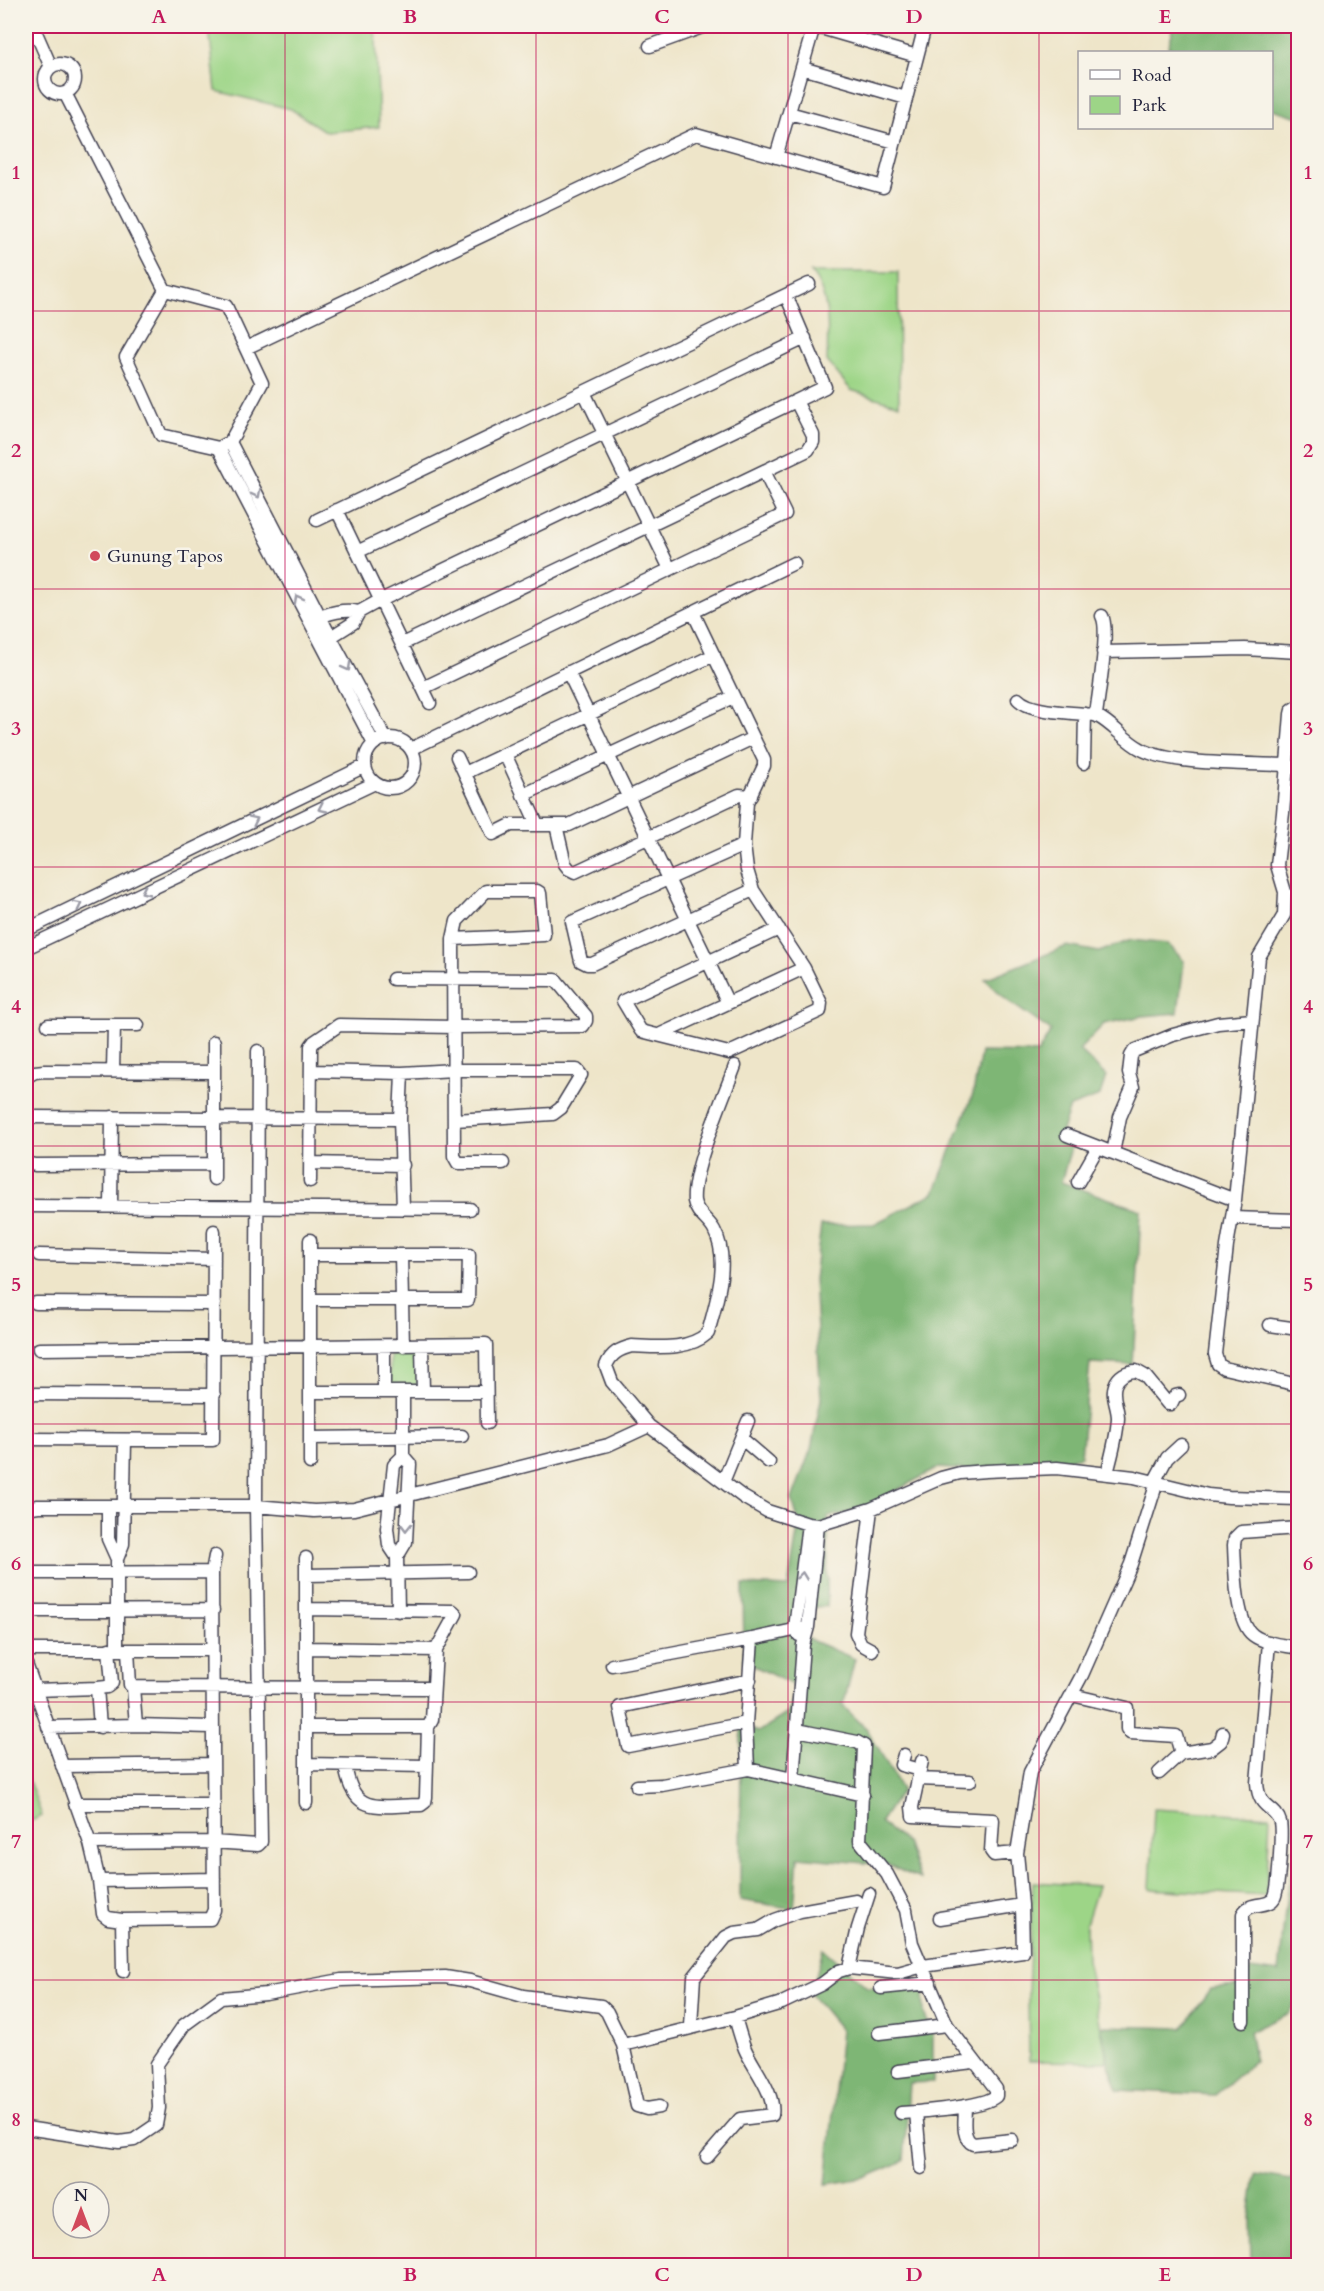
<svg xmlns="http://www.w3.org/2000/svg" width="1324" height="2291" font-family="Cardo,serif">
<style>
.green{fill:#9dd587;stroke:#607c61;stroke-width:1.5}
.forest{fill:#7eb674;stroke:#506c58;stroke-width:1.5}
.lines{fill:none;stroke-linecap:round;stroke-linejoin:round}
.minor-casing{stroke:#413f50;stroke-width:15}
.minor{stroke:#fff;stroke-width:12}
.oneway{stroke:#9c9ca7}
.grid{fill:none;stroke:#c2185b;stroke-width:1.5;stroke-opacity:0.55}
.poi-dot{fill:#d1495b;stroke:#f7f3e8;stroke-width:2}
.labels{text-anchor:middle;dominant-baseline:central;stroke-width:5;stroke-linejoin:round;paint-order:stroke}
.poi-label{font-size:18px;fill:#22223b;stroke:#f7f3e8;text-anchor:start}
.neatline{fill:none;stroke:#c2185b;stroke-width:2}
.grid-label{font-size:20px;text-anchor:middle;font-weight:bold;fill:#c2185b}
</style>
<rect width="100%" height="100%" fill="#f7f3e8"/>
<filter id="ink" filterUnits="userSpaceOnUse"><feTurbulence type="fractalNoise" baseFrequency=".0167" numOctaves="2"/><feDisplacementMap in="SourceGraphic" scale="12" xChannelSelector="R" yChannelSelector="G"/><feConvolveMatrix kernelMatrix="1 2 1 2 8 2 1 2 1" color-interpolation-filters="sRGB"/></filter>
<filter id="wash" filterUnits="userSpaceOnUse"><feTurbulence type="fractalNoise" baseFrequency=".008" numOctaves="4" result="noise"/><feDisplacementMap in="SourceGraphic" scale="24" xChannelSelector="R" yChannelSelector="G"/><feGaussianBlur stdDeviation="1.35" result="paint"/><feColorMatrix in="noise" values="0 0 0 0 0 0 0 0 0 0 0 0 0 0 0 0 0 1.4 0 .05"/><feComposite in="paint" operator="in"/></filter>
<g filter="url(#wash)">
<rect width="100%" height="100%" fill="#eee5c9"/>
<!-- green -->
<path class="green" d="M192 26H373L376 37 379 127 326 132 291 109 216 91 209 28H193Z
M811 272H898L899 405 851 390 827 361C828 330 831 297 811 272Z
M390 1355H418V1386H390Z
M26 1773 42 1816 26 1823Z
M1154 1809 1270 1816 1266 1896 1150 1889Z
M1033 1882 1098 1886 1086 1924 1087 1960 1108 2062 1029 2061 1028 1993Z"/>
<!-- forest -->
<path class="forest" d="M1174 26H1298V117L1272 109V52H1194L1168 48Z
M1131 940 1168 944 1184 961 1178 1013 1143 1016 1104 1024 1079 1050 1106 1076 1100 1096 1070 1107 1061 1133 1073 1141 1061 1182 1141 1210 1133 1365 1090 1363 1081 1456 1014 1473 938 1468 858 1511 828 1517 827 1606 797 1610 790 1631 855 1659 843 1706 867 1729 902 1790 880 1823 907 1843 920 1879 888 1865 798 1857 794 1909 740 1900 741 1724 758 1732 788 1713 797 1687 744 1661 743 1585 788 1587 799 1523 792 1499 811 1449 821 1399 814 1279 821 1225 874 1224 934 1193 973 1094 981 1052 1038 1053 1051 1031 1008 1001 985 979 1067 946 1099 952Z
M1298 1851V1996L1289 2013 1249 2032 1255 2061 1215 2095 1118 2090 1108 2062 1101 2026 1183 2028 1211 1989 1245 1985 1250 1969 1279 1973 1287 1890Z
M823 1949 867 1987 923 1990 924 2013 933 2034V2082L909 2083 904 2161 864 2178 826 2184 841 2030 811 1994Z
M1298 2154V2265H1251L1250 2217 1256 2174 1291 2180Z"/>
</g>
<g filter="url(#ink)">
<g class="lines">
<defs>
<path id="minor" d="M33 26 51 67
M814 26 917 56
M650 46 705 26
M45 79a15 15 0 1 1 30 0a15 15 0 1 1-30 0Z
M802 68 906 98
M65 93 165 290
M789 113 895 142
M776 157 814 26
M165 290 226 306 262 383 230 442 219 448 161 435 126 357Z
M246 348 696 134 883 187 925 26
M584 392 670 569
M230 442 331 638 386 739
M219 448 374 744
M337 510 430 703
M317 520 809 284
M357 552 805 338
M693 612 764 760V766L747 802 744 845 747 870 753 890 804 968 821 1003 820 1011 729 1053 641 1031 623 1001 779 929
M315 620C328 612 345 609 359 612
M321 643 353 623 359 612 379 601 825 387 786 295
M402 644 808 450 813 442V435L796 401
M1103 652 1245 649 1298 652
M568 672 728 1003
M423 688 785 514 764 471
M1018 699C1030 712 1067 712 1084 714 1088 715 1094 714 1097 716 1113 724 1125 741 1141 749 1172 766 1251 763 1287 765L1298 769
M1298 706 1292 710 1291 714 1283 813 1277 865 1285 892 1284 915 1259 957 1235 1200 1227 1246 1215 1354 1218 1364 1224 1368 1298 1385
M1096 715C1098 696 1110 630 1102 616
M365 763a25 25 0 1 1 50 0a25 25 0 1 1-50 0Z
M411 749 794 563
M505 754 537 824
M457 757 493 834 511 825H569L753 738
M1084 763 1085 714
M465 773 714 655
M523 795 733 697
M556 825 565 864 569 869 575 872 739 795 751 796
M744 845 572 922 581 961 587 964H592L753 890
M26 930 365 766
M453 939 544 935 540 893 537 891H486L457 921 453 939 454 1156 458 1163H503
M26 948 375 783
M48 1025H138
M661 1034 804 968
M113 1071 114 1025
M312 1071 402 1073 454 1070H577L581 1075 561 1108 553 1114 455 1120
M402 1073 400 1119 403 1208
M26 1077 35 1072 44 1071 214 1072
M26 1117 400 1119
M1067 1135 1098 1147
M26 1163 35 1165 214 1164
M310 1163 403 1165
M214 1179V1042
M310 1181 311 1046 314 1042 339 1025 454 1027 583 1026 586 1021V1016L556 980 393 979
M1078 1182 1098 1147 1113 1153
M1235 1200 1113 1153 1120 1117 1133 1087 1129 1073 1131 1056 1134 1051 1173 1035 1218 1023 1252 1020
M26 1206 470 1209
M111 1207 112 1117
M1233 1218 1298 1220
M39 1255 214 1259
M310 1255H469L468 1300H310
M401 1255 403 1346
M36 1303 214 1304
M1270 1325 1298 1329
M384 1346V1392
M422 1346 423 1392
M39 1349 486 1344 487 1423
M310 1392H486
M26 1394 214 1395
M649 1426 612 1382 606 1366C611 1353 620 1349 632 1346 658 1347 688 1351 708 1333 716 1302 731 1261 714 1230 709 1220 696 1214 694 1201 691 1172 724 1096 735 1066
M310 1438 462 1436
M741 1438 769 1462
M26 1439 213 1440 214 1231
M310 1463V1240
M1107 1473C1112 1455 1117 1436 1118 1418 1118 1407 1111 1396 1115 1385 1118 1376 1127 1371 1136 1371L1145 1376 1168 1404H1171L1175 1396 1179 1395
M723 1482 748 1421
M1154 1482 1167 1458 1181 1445
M108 1507V1539L117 1559
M26 1508 38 1506H256L314 1511 354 1509 608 1445 649 1426 743 1497 767 1511 808 1524 818 1525 871 1509 941 1478 960 1473 986 1471 1057 1468 1134 1477 1208 1495 1229 1497 1298 1499
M871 1509 856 1633 861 1644 872 1650
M1298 1528 1241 1532 1235 1538 1234 1545C1235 1566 1235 1622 1253 1635 1265 1644 1284 1645 1298 1648
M397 1557 406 1542 410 1464 403 1456V1392
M306 1558V1803
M26 1573 212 1572
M307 1575 468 1572
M26 1611 213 1610
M398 1611 397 1557 389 1545 387 1528 394 1465 403 1456
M799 1635 795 1628 808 1524
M306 1648 436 1650 456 1614 453 1611 306 1609
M117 1649V1559L123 1544 125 1440
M26 1650H212
M128 1650 130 1685 133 1687 136 1725
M26 1664 90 1843 99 1881 103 1914 108 1918 122 1920 210 1919 214 1910 212 1572 215 1556
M612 1665 752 1639 808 1627
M133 1687 433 1688
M35 1690 97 1688
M1072 1695 1127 1708V1729L1130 1733 1176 1736 1181 1753 1159 1773
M746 1723 628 1746 620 1707 750 1680
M48 1727 136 1725 211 1727
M100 1727 97 1688 107 1687 112 1683 109 1649
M306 1727H428L432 1720 436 1650
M797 1730 857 1742 864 1746 860 1841 887 1874 906 1910 912 1943 947 2025 996 2089V2096C984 2107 933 2110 916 2112
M1181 1753 1212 1748 1221 1741 1223 1733
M904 1755 901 1765 920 1770
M922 1761 912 1807 913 1816 993 1820 991 1851 994 1855 1017 1853
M306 1764 427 1766
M345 1765C353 1817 378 1805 421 1805L425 1802 426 1797 428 1727
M62 1766 213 1764
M748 1769 863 1795
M793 1779 803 1645 808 1627 818 1525
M918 1779 970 1781
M637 1786 662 1785 748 1769 746 1723 752 1639
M75 1804H214
M90 1843 212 1842 258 1845 261 1842 256 1506 258 1051
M99 1881 214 1879
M940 1918 1022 1905
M122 1920 123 1971
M849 1968 858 1928 869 1894
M881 1988 930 1983
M1243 2021V1914C1250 1900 1267 1909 1274 1898 1279 1891 1282 1831 1280 1822 1275 1805 1259 1811 1257 1783L1269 1642
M691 2026 694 1977 726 1937 734 1933 758 1930 775 1920 800 1911 856 1901
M879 2033 947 2025
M623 2045 637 2106 647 2109 659 2107
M898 2071 973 2062
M965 2107C965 2119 961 2138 973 2144L1012 2140
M901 2113 916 2112 921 2168
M26 2128 119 2142 134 2140 156 2125 159 2108 157 2064 184 2025 221 1998 266 1994 341 1980 445 1977 470 1981 523 1996 601 2006 607 2012 623 2045 735 2017 782 2003 822 1984 839 1971 849 1968 898 1973 923 1966 1023 1952 1022 1905 1017 1853 1030 1772 1082 1675 1131 1564 1157 1482
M707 2157 740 2119 772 2115C776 2094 753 2068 745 2049 741 2039 738 2028 735 2017"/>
</defs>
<!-- minor casing -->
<use href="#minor" class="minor-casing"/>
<!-- minor -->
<use href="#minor" class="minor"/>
</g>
<!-- one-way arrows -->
<defs><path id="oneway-chevron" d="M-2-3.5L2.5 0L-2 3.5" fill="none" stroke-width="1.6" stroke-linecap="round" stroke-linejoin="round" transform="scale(1.5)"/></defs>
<g class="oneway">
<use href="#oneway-chevron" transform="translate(257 494) rotate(62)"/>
<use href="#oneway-chevron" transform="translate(298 599) rotate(-118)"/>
<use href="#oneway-chevron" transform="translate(347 667) rotate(61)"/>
<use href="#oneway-chevron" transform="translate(322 808) rotate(155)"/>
<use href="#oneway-chevron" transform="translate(254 820) rotate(-26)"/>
<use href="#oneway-chevron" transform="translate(145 891) rotate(155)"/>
<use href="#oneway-chevron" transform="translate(78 905) rotate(-26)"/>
<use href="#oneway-chevron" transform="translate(406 1527) rotate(91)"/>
<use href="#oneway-chevron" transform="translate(802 1576) rotate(-83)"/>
</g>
</g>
<!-- grid -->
<path class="grid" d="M285 26V2266M536 26V2266M788 26V2266M1039 26V2266M26 311H1298M26 589H1298M26 867H1298M26 1146H1298M26 1424H1298M26 1702H1298M26 1980H1298"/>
<!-- markers -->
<circle class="poi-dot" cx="95" cy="556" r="6"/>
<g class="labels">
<!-- poi labels -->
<g class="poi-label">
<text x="107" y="556">Gunung Tapos</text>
</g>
</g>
<!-- margin -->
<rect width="1324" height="2291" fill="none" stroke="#f7f3e8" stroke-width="66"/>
<!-- legend -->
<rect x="1078" y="51" width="195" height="78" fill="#f7f3e8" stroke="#a29fa3" stroke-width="1.5"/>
<rect x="1090" y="70" width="30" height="9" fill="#ffffff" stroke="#a29fa3" stroke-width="1.5"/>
<text x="1132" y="81" font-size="18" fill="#22223b">Road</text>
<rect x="1090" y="96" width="30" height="18" fill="#9dd587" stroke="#a29fa3" stroke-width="1.5"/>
<text x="1132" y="111" font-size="18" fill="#22223b">Park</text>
<!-- north arrow -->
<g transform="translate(81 2210)"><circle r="28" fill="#f7f3e8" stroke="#a29fa3" stroke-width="1.5"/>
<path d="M0-4.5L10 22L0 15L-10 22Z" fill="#d1495b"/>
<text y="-9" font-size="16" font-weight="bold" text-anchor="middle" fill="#22223b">N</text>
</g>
<rect x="33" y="33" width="1258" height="2225" class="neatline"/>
<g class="grid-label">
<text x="159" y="23">A</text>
<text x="410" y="23">B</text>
<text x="662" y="23">C</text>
<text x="914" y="23">D</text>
<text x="1165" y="23">E</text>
<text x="16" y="179">1</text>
<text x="1308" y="179">1</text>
<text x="16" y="457">2</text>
<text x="1308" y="457">2</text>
<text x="16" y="735">3</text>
<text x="1308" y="735">3</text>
<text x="16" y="1013">4</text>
<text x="1308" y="1013">4</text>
<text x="16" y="1291">5</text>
<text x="1308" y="1291">5</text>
<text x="16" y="1570">6</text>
<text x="1308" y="1570">6</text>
<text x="16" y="1848">7</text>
<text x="1308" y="1848">7</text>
<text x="16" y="2126">8</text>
<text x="1308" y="2126">8</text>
<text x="159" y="2281">A</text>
<text x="410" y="2281">B</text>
<text x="662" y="2281">C</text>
<text x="914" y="2281">D</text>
<text x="1165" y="2281">E</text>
</g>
</svg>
